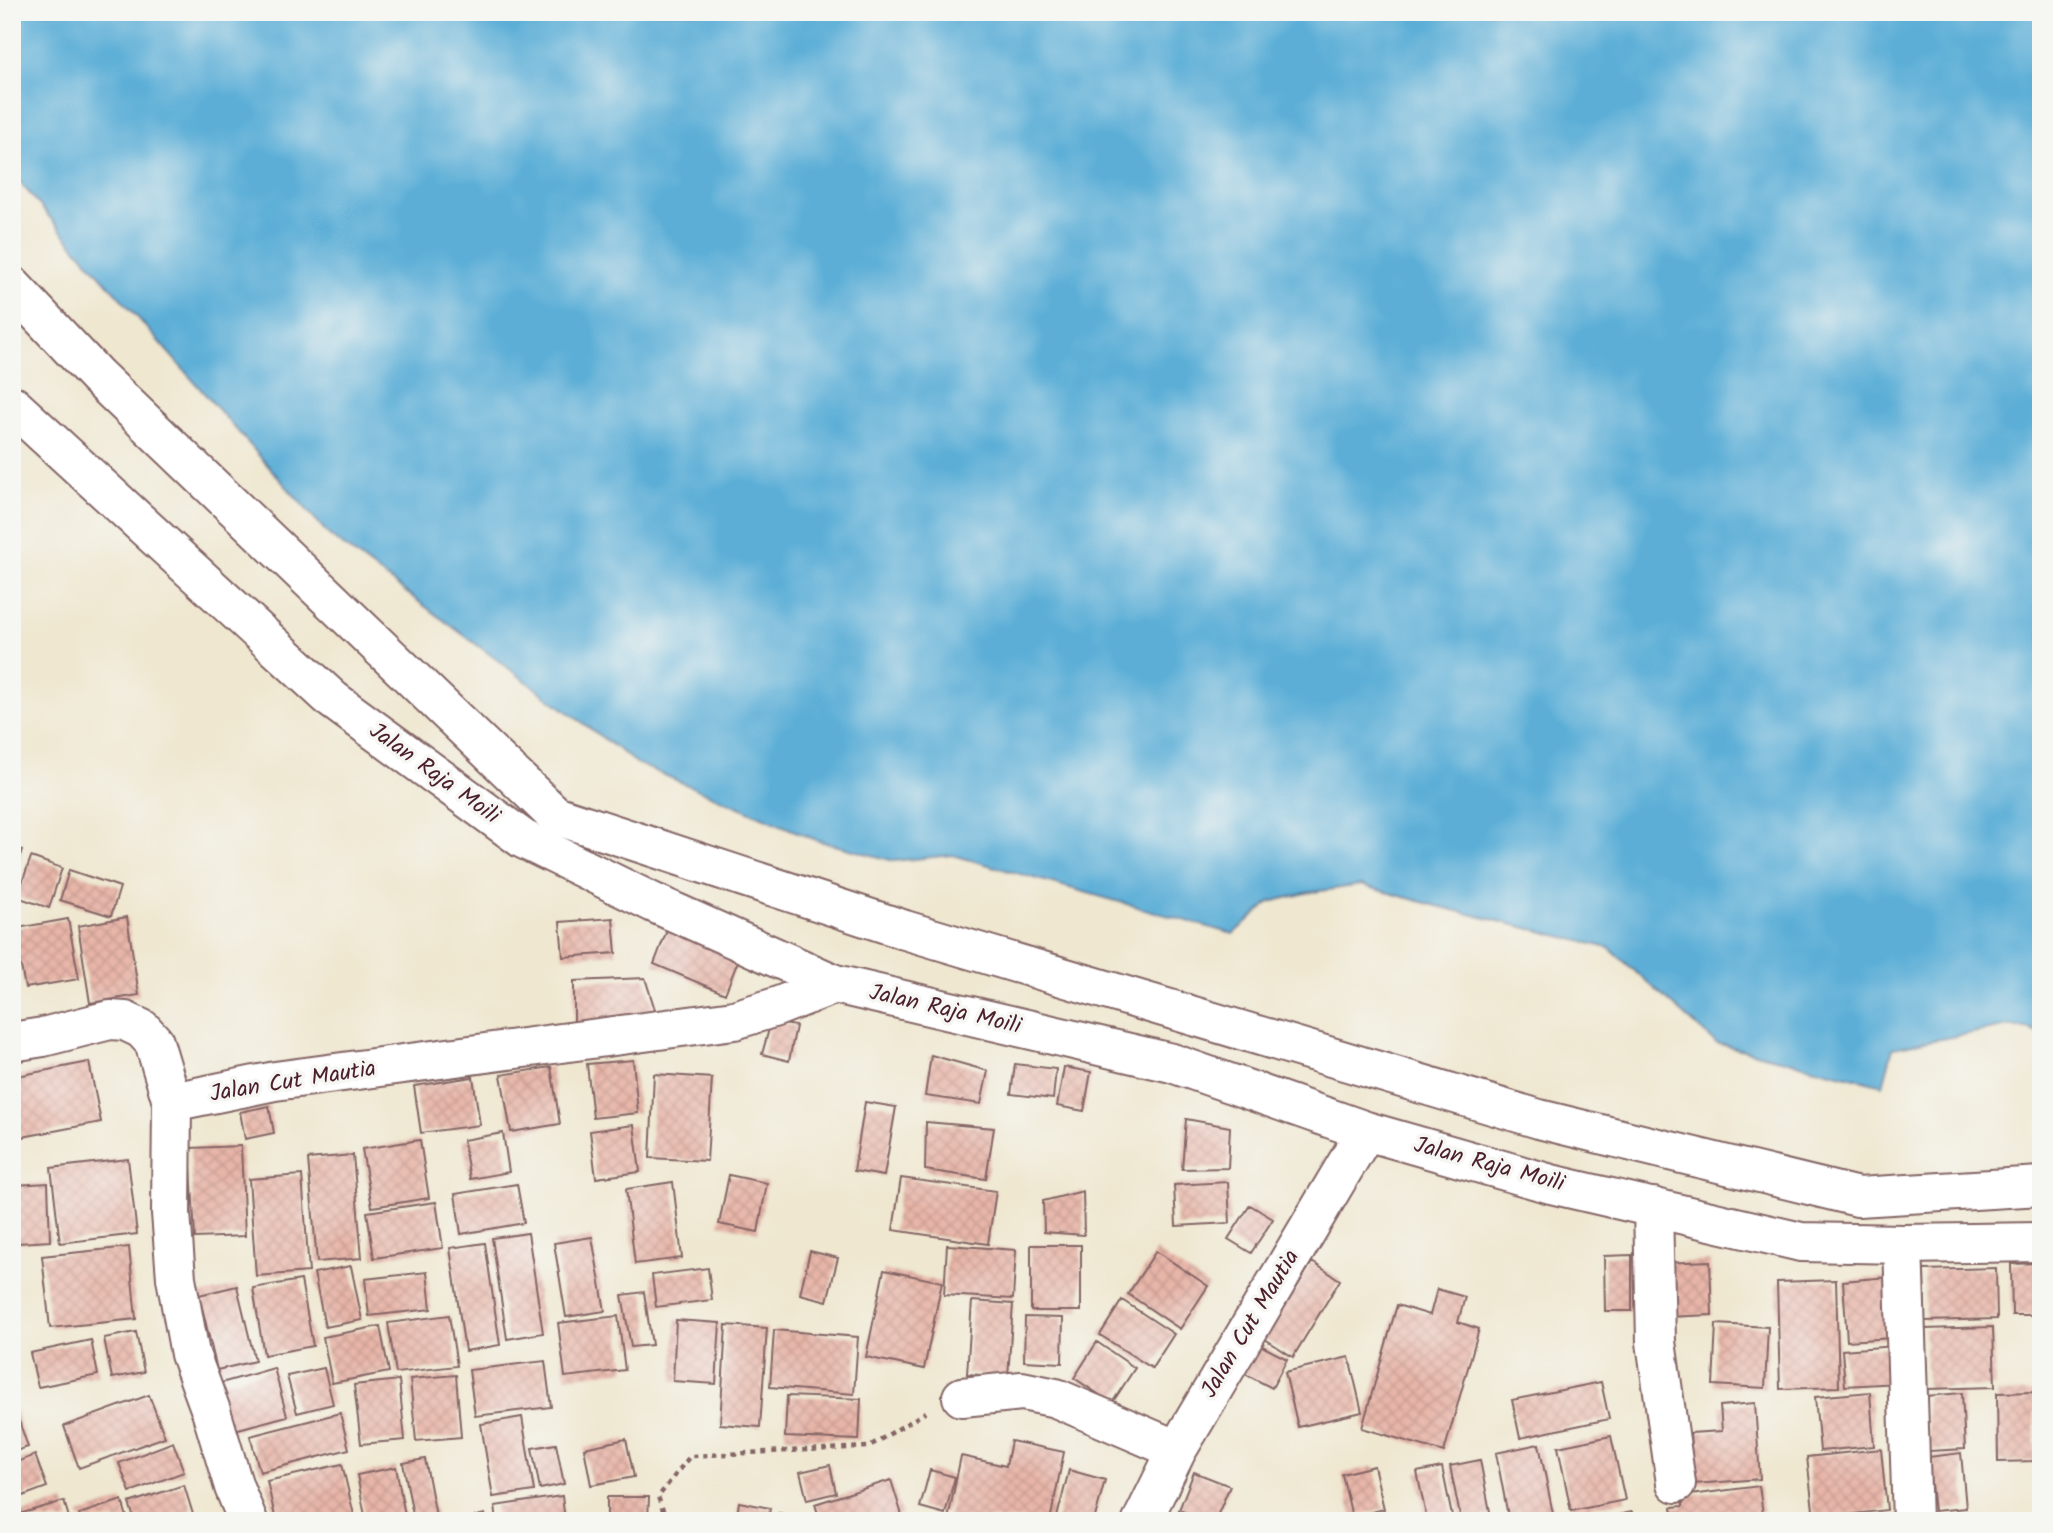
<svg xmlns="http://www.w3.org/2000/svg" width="2053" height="1533" font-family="Kalam,sans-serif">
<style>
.water{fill:#5baed7;stroke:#526681;stroke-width:2}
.building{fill:url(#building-cross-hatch)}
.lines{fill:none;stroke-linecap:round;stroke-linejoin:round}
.minor-casing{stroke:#846565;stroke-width:42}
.major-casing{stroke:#846565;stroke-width:42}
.path{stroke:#846565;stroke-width:4.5;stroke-dasharray:5 5;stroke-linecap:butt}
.minor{stroke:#fff;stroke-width:38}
.major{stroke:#fff;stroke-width:38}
.labels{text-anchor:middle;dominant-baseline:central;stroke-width:7;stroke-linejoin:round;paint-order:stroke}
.street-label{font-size:23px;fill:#4a1f2b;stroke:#f6f6f2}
</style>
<defs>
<pattern id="building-cross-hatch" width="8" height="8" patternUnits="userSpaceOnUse" patternTransform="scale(1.75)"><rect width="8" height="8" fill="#e8b6a9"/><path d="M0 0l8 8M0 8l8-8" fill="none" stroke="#c89c92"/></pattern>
</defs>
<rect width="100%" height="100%" fill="#f6f6f2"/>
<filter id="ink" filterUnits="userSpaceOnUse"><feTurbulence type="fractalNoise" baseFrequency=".0143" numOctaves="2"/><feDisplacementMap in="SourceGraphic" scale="14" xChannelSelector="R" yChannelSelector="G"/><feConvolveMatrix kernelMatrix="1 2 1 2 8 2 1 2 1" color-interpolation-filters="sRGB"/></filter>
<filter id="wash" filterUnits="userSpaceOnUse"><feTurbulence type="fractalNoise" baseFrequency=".00686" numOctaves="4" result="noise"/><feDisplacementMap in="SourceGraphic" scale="28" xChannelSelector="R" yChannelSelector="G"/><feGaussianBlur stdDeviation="1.57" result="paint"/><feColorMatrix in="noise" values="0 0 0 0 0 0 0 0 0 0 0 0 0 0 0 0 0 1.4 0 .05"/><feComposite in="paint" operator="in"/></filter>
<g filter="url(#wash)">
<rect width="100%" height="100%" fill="#efe7d0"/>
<!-- water -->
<path class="water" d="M12 12H2041V1035L2029 1029 2009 1026 1893 1048 1883 1085 1716 1043 1609 948 1433 905 1361 885 1306 893 1270 902 1233 934 953 855 894 861 816 840 638 764 330 536 64 234 12 173Z"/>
<g id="blocks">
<!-- building -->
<path class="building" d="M12 847 22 850 13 877H12Z
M31 857 62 868 49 908 17 897Z
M69 870 120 887 111 916 60 900Z
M127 917 139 995 90 1003 78 926Z
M613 918 616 953 563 957 560 922Z
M68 919 79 979 25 988 21 966 12 967V929Z
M669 925 741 953 725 994 654 964Z
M645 978 656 1013 574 1025V981Z
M771 1022 796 1026 789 1061 762 1054Z
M931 1055 988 1071 981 1104 925 1096Z
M633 1060 638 1113 593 1118 587 1064Z
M89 1062 101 1122 12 1139V1077Z
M1015 1064 1056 1069 1053 1099 1011 1094Z
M551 1067 560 1124 511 1132 501 1075Z
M1064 1067 1091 1072 1084 1111 1057 1106Z
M654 1074 712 1078 707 1161 650 1158Z
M473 1077 480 1125 421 1133 414 1086Z
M865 1102 896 1107 884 1176 854 1171Z
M269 1106 274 1133 245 1139 240 1112Z
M1186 1119 1230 1127 1228 1168 1182 1169Z
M926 1122 994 1128 986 1179 925 1170Z
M634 1125 640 1172 596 1178 590 1131Z
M503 1133 509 1172 470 1179 463 1140Z
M420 1140 429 1198 372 1207 362 1149Z
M241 1146 245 1236 195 1238 190 1148Z
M353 1155 362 1258 317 1262 308 1159Z
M128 1159 137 1234 60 1243 51 1168Z
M302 1175 309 1272 256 1276 249 1179Z
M729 1175 767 1183 758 1232 719 1224Z
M901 1178 996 1191 988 1244 893 1230Z
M673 1182 682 1258 635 1264 626 1189Z
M1228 1182 1230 1223 1176 1226 1174 1185Z
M48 1183 50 1241 18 1243 15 1185Z
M517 1184 524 1223 461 1234 455 1194Z
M1083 1191 1084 1235 1044 1232 1043 1201Z
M436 1202 443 1248 374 1258 367 1212Z
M1250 1205 1273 1219 1251 1253 1228 1239Z
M528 1233 543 1333 507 1339 492 1238Z
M592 1237 605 1311 566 1317 554 1243Z
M485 1243 500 1345 465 1351 450 1248Z
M947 1245 1016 1250 1013 1299 944 1295Z
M1031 1245H1081V1311H1031Z
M129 1247 136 1319 50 1328 42 1256Z
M810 1251 838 1258 827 1301 800 1294Z
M1156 1251 1208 1286 1180 1329 1128 1294Z
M1632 1255V1311H1605L1604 1256Z
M1710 1261 1712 1315 1666 1317 1664 1263Z
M1312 1262 1340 1280 1293 1357 1265 1339Z
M2041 1263V1315H2012L2011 1264Z
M351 1266 362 1320 325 1327 314 1273Z
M708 1268 712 1300 656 1307 652 1275Z
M1996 1268 1997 1319 1925 1321 1924 1270Z
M884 1270 942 1282 924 1369 866 1357Z
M427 1272 431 1309 369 1316 365 1279Z
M1888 1277 1892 1338 1847 1341 1843 1281Z
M301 1280 313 1346 264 1355 253 1288Z
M1836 1280 1839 1387 1780 1389 1777 1282Z
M237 1286 255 1361 217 1370 199 1295Z
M1437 1289 1465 1297 1458 1322 1479 1329 1444 1452 1362 1428 1397 1305 1430 1315Z
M644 1292 652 1345 631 1347 622 1295Z
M1122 1300 1174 1334 1152 1368 1100 1335Z
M972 1301 1013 1304 1008 1377 967 1374Z
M449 1315 457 1366 396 1373 388 1323Z
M618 1316 625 1370 565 1377 558 1323Z
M1025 1317 1063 1318 1062 1363 1024 1361Z
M676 1320 720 1323 716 1384 673 1381Z
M1716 1324 1768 1327 1765 1388 1713 1385Z
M726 1325 767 1328 760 1427 720 1424Z
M380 1326 389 1372 332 1383 323 1337Z
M1993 1327 1995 1387 1927 1389 1924 1329Z
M774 1330 858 1337 854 1394 770 1387Z
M136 1332 144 1372 112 1378 104 1338Z
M91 1340 98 1375 38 1387 30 1353Z
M1097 1342 1135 1368 1112 1403 1074 1378Z
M1258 1344 1287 1359 1272 1388 1243 1373Z
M1895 1346 1898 1383 1845 1386 1842 1350Z
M1349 1357 1362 1412 1298 1427 1285 1372Z
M545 1361 551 1407 475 1416 469 1370Z
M274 1368 287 1416 227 1432 214 1385Z
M324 1368 333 1404 297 1413 287 1376Z
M456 1375 461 1437 416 1441 410 1379Z
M399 1380 405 1440 361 1444 354 1385Z
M1601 1382 1609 1419 1520 1438 1512 1400Z
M1870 1392 1874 1446 1820 1451 1815 1397Z
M2034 1392 2035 1461 1998 1462 1997 1393Z
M1962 1393 1965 1449 1929 1451 1926 1396Z
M149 1395 165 1437 79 1468 64 1426Z
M787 1396 861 1399 859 1440 785 1437Z
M12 1400 28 1447 12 1452Z
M1755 1403 1760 1479 1694 1484 1690 1433 1722 1431 1720 1406Z
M340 1413 349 1449 260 1472 250 1436Z
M522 1417 534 1491 493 1497 481 1424Z
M1611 1436 1625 1500 1571 1511 1558 1447Z
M626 1439 634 1477 591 1485 584 1448Z
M1011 1441 1064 1452 1050 1521 948 1519 961 1456 1006 1466Z
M173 1442 184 1472 130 1492 119 1463Z
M556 1444 564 1484 540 1489 532 1448Z
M1539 1444 1553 1514 1520 1521H1509L1496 1453Z
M1881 1449 1887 1510 1814 1519 1807 1457Z
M1961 1453 1966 1508 1934 1511 1928 1457Z
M35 1455 47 1487 12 1500V1464Z
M425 1459 436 1516 414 1520 403 1463Z
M1480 1460 1491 1517 1461 1521 1450 1466Z
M342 1464 354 1515 329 1521H276L267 1481Z
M830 1465 836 1493 807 1500 800 1472Z
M1374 1466 1384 1509 1352 1517 1342 1474Z
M396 1467 406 1521H366L357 1475Z
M1442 1467 1453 1521H1427L1417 1472Z
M930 1470 955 1477 945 1514 920 1507Z
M1069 1470 1105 1480 1094 1521H1056Z
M1194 1472 1230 1486 1215 1521H1206L1179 1510Z
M891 1480 902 1515 883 1521H820L815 1504Z
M184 1485 195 1521H135L129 1503Z
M1759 1486 1764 1521H1674L1672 1507 1683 1506V1496Z
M562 1496 565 1521H497L495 1506Z
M607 1497H649L648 1521H607Z
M122 1500 128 1521H82L79 1514Z
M64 1501 70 1521H12V1516Z
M739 1502 770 1508 768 1521H736Z
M1632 1512 1634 1521H1595V1520Z
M779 1513 803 1517V1521H778Z
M485 1514 487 1521H462L461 1520Z
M2021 1516V1521H1982V1519Z"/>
</g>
</g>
<g filter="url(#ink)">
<use href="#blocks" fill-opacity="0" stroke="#846565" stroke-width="2"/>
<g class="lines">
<defs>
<path id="minor" d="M12 405 333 700 523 839 654 903 835 984 1172 1063 1366 1131 1551 1184 1801 1242 1903 1244 2041 1242
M12 1042 43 1037 110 1020 125 1021 142 1029 154 1042 172 1102
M1653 1207 1656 1342 1676 1483
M1903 1244 1912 1521
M962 1397 1022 1391 1056 1398 1177 1450
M248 1521 234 1487 211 1411 190 1354 176 1278 171 1213 172 1102 275 1081 734 1020 776 1007 835 984
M1142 1521 1177 1450 1366 1131"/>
<path id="major" d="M12 286 97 376 555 815 905 930 1539 1119 1858 1197 2041 1186"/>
</defs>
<!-- minor casing -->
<use href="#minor" class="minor-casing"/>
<!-- major casing -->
<use href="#major" class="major-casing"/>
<!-- path -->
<path class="path" d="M667 1521 658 1497 690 1456 868 1447 926 1412"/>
<!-- minor -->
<use href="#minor" class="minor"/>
<!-- major -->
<use href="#major" class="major"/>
</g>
</g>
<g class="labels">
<!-- street labels -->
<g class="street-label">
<text transform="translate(434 774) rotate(36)">Jalan Raja Moili</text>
<text transform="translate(945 1010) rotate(13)">Jalan Raja Moili</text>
<text transform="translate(293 1082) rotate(-9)">Jalan Cut Mautia</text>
<text transform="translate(1489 1165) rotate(15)">Jalan Raja Moili</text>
<text transform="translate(1251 1324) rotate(-59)">Jalan Cut Mautia</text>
</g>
</g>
<!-- margin -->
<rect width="2053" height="1533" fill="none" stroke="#f6f6f2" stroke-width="42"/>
</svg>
